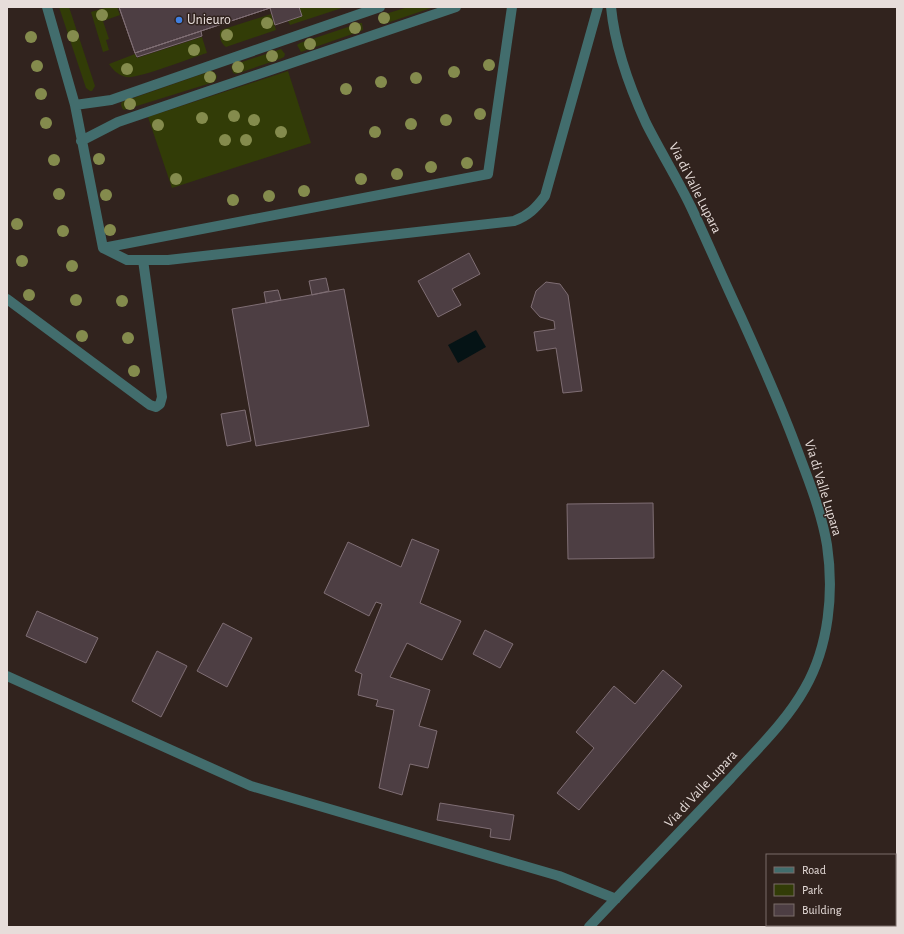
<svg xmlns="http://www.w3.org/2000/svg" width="904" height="934" font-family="'Alegreya Sans',sans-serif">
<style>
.green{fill:#323c07}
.water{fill:#051315}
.building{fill:#4d3e43;stroke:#7f6e74}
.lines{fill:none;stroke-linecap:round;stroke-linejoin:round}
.minor{stroke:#426d6d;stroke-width:10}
.tree{fill:#848b4d}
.shop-dot{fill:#3f7fe0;stroke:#31231e;stroke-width:1.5}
.labels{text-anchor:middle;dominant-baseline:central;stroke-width:3;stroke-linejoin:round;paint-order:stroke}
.poi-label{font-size:14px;fill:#e7ddda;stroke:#31231e;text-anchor:start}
.street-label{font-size:14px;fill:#e7ddda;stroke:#31231e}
</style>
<rect width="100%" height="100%" fill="#31231e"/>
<!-- green -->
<path class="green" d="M59 7H69L95 86 92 91H90L86 88Z
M108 7H117L120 15 103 21 109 39 106 40 109 50 103 52 91 12Z
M299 7H345L290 25 288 21 302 16Z
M408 7H434L384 24H381L379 16Z
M271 14 276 30 226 47C221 44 218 35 221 30Z
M360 23H362L363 30 361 31 301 52 297 45 300 43Z
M202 37 207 53C190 58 139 79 126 77 118 75 113 70 109 64L135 54 137 58Z
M281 49 285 54 284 57 280 59 236 74 233 73 231 66 233 65Z
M211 71 214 72 217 76 216 80 214 82 124 110 122 108 121 104 122 102Z
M288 71 311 143 172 188 148 117Z"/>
<!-- water -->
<path class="water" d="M476 330 486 347 458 363 448 345Z"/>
<!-- building -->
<path class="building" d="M119 7H273L135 53Z
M119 7H273L135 53Z
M273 7H299L302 16 275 25 270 8Z
M201 31 202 36 137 57 135 53Z
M469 253 480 274 452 289 461 305 438 317 418 281Z
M326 278 329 291 312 295 309 281Z
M546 282 560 284 568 295 582 391 563 393 556 348 537 351 534 332 555 329 554 321 540 317 531 307 536 291Z
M344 289 369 426 256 446 232 309Z
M278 290 281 300 266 303 264 292Z
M245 410 251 441 227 446 221 414Z
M653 503 654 558 568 559 567 504Z
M412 539 439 550 420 603 461 621 442 660 407 643 390 677 430 690 419 726 437 731 428 768 410 764 402 795 379 788 394 710 376 706 378 700 358 695 362 674 355 671 382 604 376 602 369 616 324 593 348 542 401 567Z
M37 611 98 638 86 663 26 636Z
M223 623 252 638 227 687 197 671Z
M485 630 513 644 500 668 473 654Z
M157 651 187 666 161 717 132 701Z
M663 670 682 686 579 810 557 793 594 748 576 732 614 686 635 704Z
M440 803 514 815 510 840 490 837 491 829 437 820Z"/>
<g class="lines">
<!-- minor -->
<path class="minor" d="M47 7 75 105 103 248 127 260H168L514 221C528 216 536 208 545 196L598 7
M75 105 111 100 380 7
M81 141 118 122 456 7
M103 248 488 174 512 7
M7 299 150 405 156 407 160 404 162 397 143 260
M7 676 251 786 559 876 616 899
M589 927C636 877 684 828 731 778 757 749 786 722 805 688 829 646 834 592 827 545 821 510 807 476 795 444 779 401 760 359 741 317 724 281 708 243 691 207 677 178 660 151 646 123 629 86 615 48 611 7"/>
</g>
<!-- trees -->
<g class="tree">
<circle cx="102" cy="15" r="6"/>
<circle cx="384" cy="18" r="6"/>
<circle cx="267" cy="23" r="6"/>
<circle cx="355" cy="28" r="6"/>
<circle cx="227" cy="35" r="6"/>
<circle cx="73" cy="36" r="6"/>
<circle cx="31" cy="37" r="6"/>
<circle cx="310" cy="44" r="6"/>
<circle cx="194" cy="50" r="6"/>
<circle cx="272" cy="56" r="6"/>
<circle cx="489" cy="65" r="6"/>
<circle cx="37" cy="66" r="6"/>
<circle cx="238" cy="67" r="6"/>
<circle cx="127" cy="69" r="6"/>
<circle cx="454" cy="72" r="6"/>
<circle cx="210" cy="77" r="6"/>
<circle cx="416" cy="78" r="6"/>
<circle cx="381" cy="82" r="6"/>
<circle cx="346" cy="89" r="6"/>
<circle cx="41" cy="94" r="6"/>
<circle cx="130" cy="104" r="6"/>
<circle cx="480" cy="114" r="6"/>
<circle cx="234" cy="116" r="6"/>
<circle cx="202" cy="118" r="6"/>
<circle cx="254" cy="120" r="6"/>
<circle cx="446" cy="120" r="6"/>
<circle cx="46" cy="123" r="6"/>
<circle cx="411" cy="124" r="6"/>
<circle cx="158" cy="125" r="6"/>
<circle cx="281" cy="132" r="6"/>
<circle cx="375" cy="132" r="6"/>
<circle cx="225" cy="140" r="6"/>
<circle cx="246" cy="140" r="6"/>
<circle cx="99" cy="159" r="6"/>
<circle cx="54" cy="160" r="6"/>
<circle cx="467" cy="163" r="6"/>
<circle cx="431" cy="167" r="6"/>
<circle cx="397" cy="174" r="6"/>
<circle cx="176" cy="179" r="6"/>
<circle cx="361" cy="179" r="6"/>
<circle cx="304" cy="191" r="6"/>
<circle cx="59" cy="194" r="6"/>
<circle cx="106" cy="195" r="6"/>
<circle cx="269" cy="196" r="6"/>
<circle cx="233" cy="200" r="6"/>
<circle cx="17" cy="224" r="6"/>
<circle cx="110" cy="230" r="6"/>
<circle cx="63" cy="231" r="6"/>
<circle cx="22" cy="261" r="6"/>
<circle cx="72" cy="266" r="6"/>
<circle cx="29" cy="295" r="6"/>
<circle cx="76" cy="300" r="6"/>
<circle cx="122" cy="301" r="6"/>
<circle cx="82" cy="336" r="6"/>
<circle cx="128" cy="338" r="6"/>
<circle cx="134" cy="371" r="6"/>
</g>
<!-- markers -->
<circle class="shop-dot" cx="179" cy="20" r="4"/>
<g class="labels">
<!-- poi labels -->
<g class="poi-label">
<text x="187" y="20">Unieuro</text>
</g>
<!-- street labels -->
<g class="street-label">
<text transform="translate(695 188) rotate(63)">Via di Valle Lupara</text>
<text transform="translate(823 488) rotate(73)">Via di Valle Lupara</text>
<text transform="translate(701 789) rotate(-47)">Via di Valle Lupara</text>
</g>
</g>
<!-- border -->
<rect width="904" height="934" fill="none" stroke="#e7ddda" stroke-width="16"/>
<!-- legend -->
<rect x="766" y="854" width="130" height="72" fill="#31231e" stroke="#7a6d69"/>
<rect x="774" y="867" width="20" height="6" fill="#426d6d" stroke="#7a6d69"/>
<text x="802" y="874" font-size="12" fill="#e7ddda">Road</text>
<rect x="774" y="884" width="20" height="12" fill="#323c07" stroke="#7a6d69"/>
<text x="802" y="894" font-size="12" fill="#e7ddda">Park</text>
<rect x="774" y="904" width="20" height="12" fill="#4d3e43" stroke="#7a6d69"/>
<text x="802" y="914" font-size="12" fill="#e7ddda">Building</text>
</svg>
